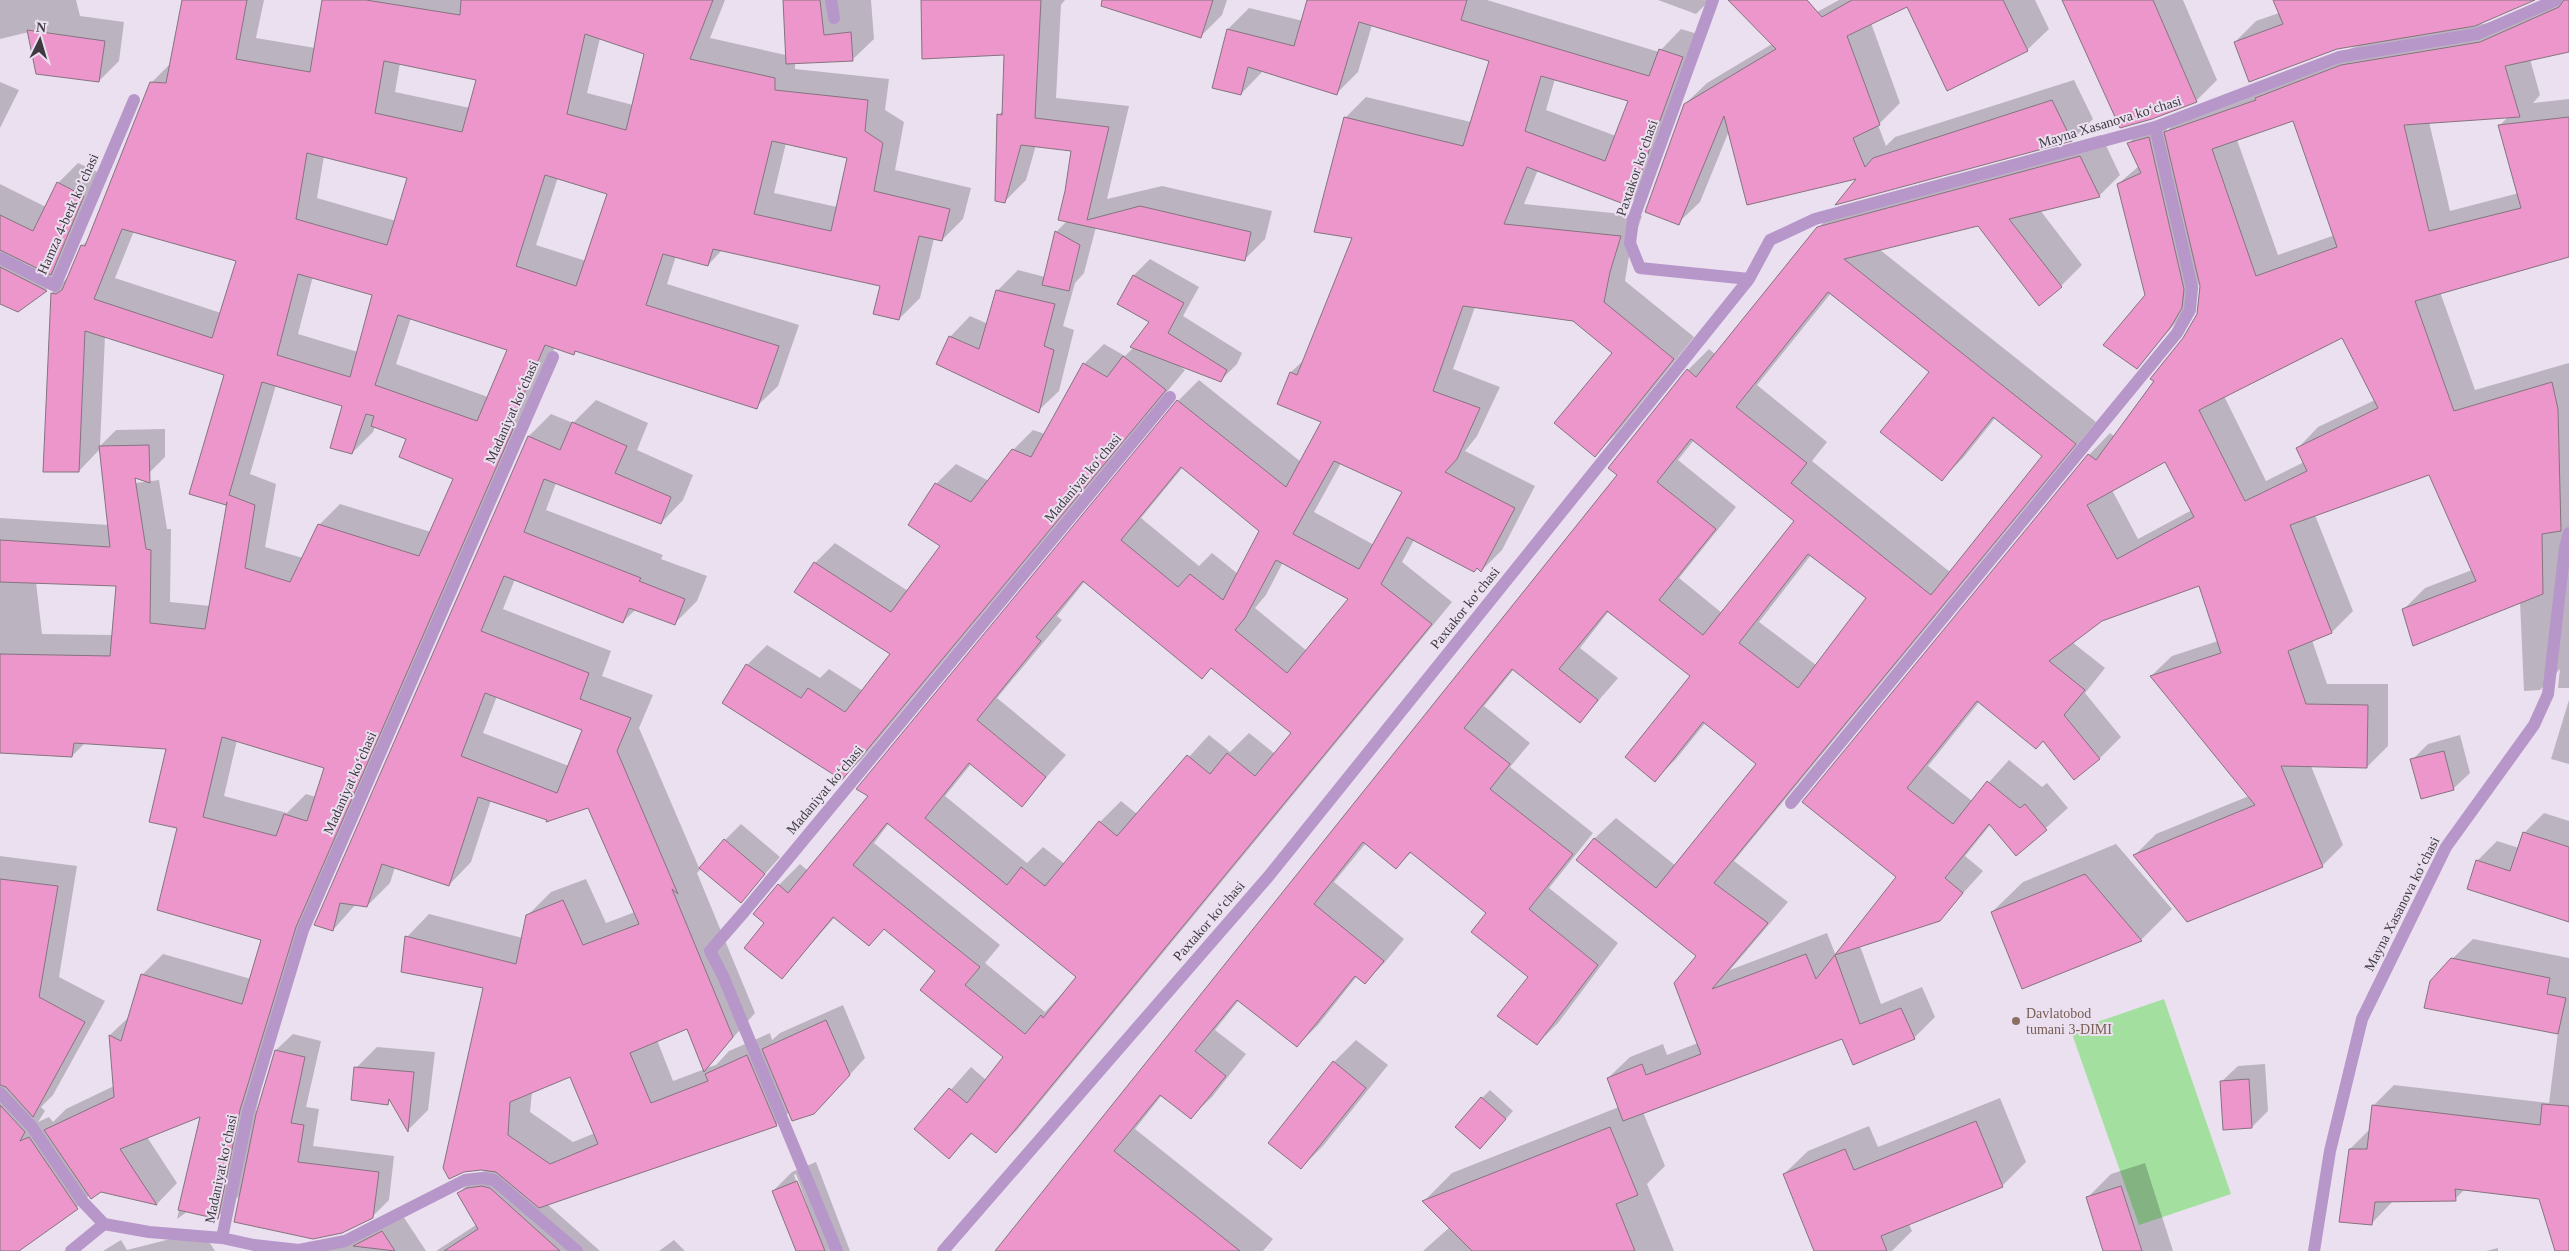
<svg xmlns="http://www.w3.org/2000/svg" width="2569" height="1251" font-family="Georgia,serif">
<style>
.green{fill:#a3e0a0}
.shadow{fill:#0003;fill-rule:evenodd}
.building{fill:#ec96cc;stroke:#85747e;fill-rule:evenodd}
.lines{fill:none;stroke-linecap:round;stroke-linejoin:round}
.minor{stroke:#b796c9;stroke-width:12}
.education-dot{fill:#8d6e63;stroke:#ebe0f0;stroke-width:2}
.labels{text-anchor:middle;dominant-baseline:central;stroke-width:4;stroke-linejoin:round;paint-order:stroke}
.street-label{font-size:14px;fill:#3e3a40;stroke:#ebe0f0}
.education-label{font-size:14px;fill:#785e54;stroke:#ebe0f0;text-anchor:start}
</style>
<rect width="100%" height="100%" fill="#ebe0f0"/>
<!-- green -->
<path class="green" d="M2164 999 2231 1194 2139 1225 2071 1031Z"/>
<!-- shadow -->
<path class="shadow" d="M0 0H76L80 16 124 22 119 61 99 81 29 32 0 39Z
M183 0H264L256 38 315 48 323 0H725L710 38 786 55 783 0H871L874 39 852 60 795 63V69L889 79 885 110 904 122 895 170 971 188 963 219 942 240 934 238 920 298 899 319 882 285 723 249 708 265 676 256 667 284 799 325 778 386 756 407 577 350 574 354 555 347 316 904 261 1087 256 1111H258L276 1050 293 1034 321 1041 306 1107 319 1109 313 1146 394 1156 389 1200 372 1217 241 1194 217 1217 198 1204 177 1219 202 1114 147 1137 177 1183 157 1204 95 1190 76 1208 17 1251H0V856L77 866 59 977 105 1001 53 1095 41 1107 45 1111 38 1122 49 1117 53 1122 66 1109 114 1086 110 1035 130 1016 142 975 163 954 251 979 262 939 179 827 168 748 85 743 72 756 0 752V518L109 525 128 484 159 480 167 529H171L170 602 211 606 229 501 226 504 225 374 105 336 100 446 116 430 165 429V457L149 473 100 449 79 471 52 293 69 276 82 246 89 239 152 82 171 63ZM600 38 645 53 633 105 587 93ZM400 63 478 79 470 108 395 92ZM786 143 849 157 837 207 774 193ZM324 156 408 177 396 221 317 198ZM558 177 608 193 586 261 536 245ZM134 231 238 260 221 313 115 278ZM313 276 374 294 358 352 298 334ZM411 318 508 349 488 397 396 364ZM276 385 343 405 352 453 373 432 375 426 407 438 455 478 431 532 340 504 319 525 303 558 265 547 276 484 250 474ZM36 582 117 585 113 635 42 634ZM237 740 326 767 316 797 306 794 287 813 224 796Z
M922 0H1065L1061 5 1056 98 1129 106 1107 199 1162 186 1272 211 1265 239 1244 260 1096 227 1084 273 1075 283 1063 326 1074 330 1059 391 1038 411 950 337 970 316 988 324 997 291 1018 270 1045 277 1056 232 1067 221 1066 191 1072 150 1036 145 1026 180 1005 201 999 115 1003 110 1005 54Z
M1156 0H1227L1222 15 1200 37Z
M1309 0H1487L1659 52 1681 29 1704 36 1650 183 1629 204 1538 170 1524 204 1642 216 1630 250 1625 281 1694 337 1616 434 1595 455 1613 353 1573 320 1475 307 1453 369 1500 387 1477 436 1465 451 1535 486 1502 550 1481 571 1414 540 1402 562 1452 602 1017 1130 996 1151 973 1133 949 1157 916 1129 971 1067 986 1080 1004 1057 937 971 885 928 835 917 782 977 766 923 779 885 800 864 808 871 870 796 858 789 1178 401 1199 380 1301 462 1323 421 1279 403 1291 372 1306 358 1353 237 1345 118 1366 97 1471 122 1490 60 1372 25 1358 72 1337 93 1263 71 1241 94 1213 87 1228 29 1249 8 1303 21ZM1555 79 1630 100 1616 136 1546 110ZM1341 463 1404 492 1374 545 1314 512ZM1183 467 1260 531 1238 574 1212 553 1199 566 1141 518ZM1283 562 1350 599 1307 651 1255 608 1266 595ZM1085 581 1202 677 1212 667 1293 733 1275 754 1249 733 1230 752 1209 735 1137 814 1121 801 1100 822 1065 864 1043 847 1027 863 945 796 971 764 1022 805 1066 755 997 698 1062 620 1057 616ZM889 823 1078 977 1045 1012 985 963 1000 945 874 843Z
M1658 0H1710L1696 14Z
M1729 0H1807L1795 24 1839 0H2035L2049 29 2027 50 1947 90 1908 6 1871 23 1900 103 1878 125 1886 146 1895 137 2074 80 2093 119 2072 140 1838 203 1859 177 1729 131 1700 202 1678 223 1685 104 1707 83 1772 44Z
M2064 0H2183L2217 80 2196 101Z
M2274 0H2532L2476 25 2502 21 2551 0H2569V51L2530 59 2540 95 2533 103 2569 99V256L2440 292 2475 390 2569 363V688H2558L2560 669 2540 690 2524 691 2520 602 2403 610 2425 588 2472 570 2430 474 2315 515 2353 611 2332 632 2312 640 2327 684H2388V746L2367 767 2311 766 2343 845 2322 866 2135 855 2156 834 2249 796 2151 676 2172 656 2218 641 2200 584 2102 620 2072 642 2105 668 2085 693 2121 737 2100 758 2044 740 1980 701 1928 766 1972 801 2009 760 2042 787 2047 783 2068 808 2016 855 1991 824 1965 856 1983 871 1939 920 1860 946 1881 1004 1922 987 1935 1017 1914 1038H1843L1643 1112 1665 1166 1647 1184 1674 1251H1423L1450 1227 1424 1201 1452 1173 1619 1107 1608 1078 1630 1057 1663 1044 1667 1055 1698 1043V956L1594 839 1616 818 1676 866 1757 764 1706 722 1676 759 1655 780 1691 676 1609 611 1580 648 1618 678 1580 722 1514 669 1484 706 1530 743 1510 767 1593 833 1549 888 1618 943 1558 1023 1537 1044 1529 977 1488 913 1412 852 1396 867 1366 843 1334 882 1404 939 1386 961 1365 983 1357 976 1318 1025 1297 1046 1239 1000 1215 1030 1246 1054 1212 1097 1190 1118 1162 1095 1135 1129 1273 1239 1263 1251H1121L1043 1193 1619 475 1688 370 1709 349 1716 355 1818 228 1840 206 2101 135 2120 175 2099 196 2040 210 2082 265 2061 286 1979 225 1879 249 2096 422 1734 861 1788 902 1730 970 1827 933 1836 956 1898 877 1804 802 2089 455 2110 433 2114 436 2184 339 2198 314 2201 286 2199 278 2198 290 2186 311 2137 367 2146 296 2118 184 2139 166 2129 143 2145 127 2165 122 2167 131 2187 111 2360 45 2235 42 2256 21 2279 13ZM2508 117 2500 125 2519 193 2450 211 2429 122ZM2294 120 2335 235 2278 255 2237 140ZM1831 293 1930 372 1942 479 1963 458 1996 417 2044 456 1950 572 1812 461 1827 442 1757 385ZM2343 336 2375 400 2318 427 2297 449 2304 462 2266 481 2224 396ZM1694 440 1796 521 1722 613 1679 578 1736 507 1678 460ZM2165 461 2192 510 2138 539 2112 490ZM1811 555 1868 598 1816 665 1759 622Z
M0 82 19 90 0 128Z
M78 163 104 175 66 270 46 290 18 310 0 302V184L46 207 58 183Z
M1150 259 1199 287 1183 316 1242 353 1237 364 1220 381 1178 365 1185 370 862 759 842 779 747 665 767 645 820 678 829 669 863 691 892 654 815 563 835 543 908 591 942 545 936 484 956 464 989 481 1013 450 1033 430 1045 434 1084 364 1104 344 1125 356 1134 347 1151 322 1118 303 1134 275Z
M596 400 648 423 637 450 693 475 683 500 661 523 556 483 546 510 663 555 661 559 707 576 697 601 675 623 636 609 623 622 515 579 503 609 611 651 602 676 653 695 639 728 700 870 697 873 755 1013 706 1068 716 1065 729 1051 770 1033 772 1040 780 1033 843 1005 865 1058 830 1096 789 1112 776 1125 547 1204 600 1251H436L476 1225 459 1193 478 1174 487 1170 484 987 407 937 429 914 523 938 528 915 551 892 586 879 606 923 635 912 588 806 491 800 471 862 449 885 395 867 390 883 367 906 356 904 333 930 316 924 529 436 551 414 573 423ZM497 696 583 729 569 766 483 733ZM688 1028 705 1069 673 1081 657 1040ZM571 1075 595 1133 573 1142 530 1112 532 1092Z
M2569 700V764L2551 759Z
M2460 735 2470 773 2453 789 2412 760 2428 744Z
M2544 813 2569 821V921L2477 861 2497 841 2519 848 2524 833Z
M741 824 780 857 741 901 725 840Z
M2116 844 2172 909 2141 940 2023 988 1992 912 2023 882Z
M2473 939 2569 958V1251H2556L2540 1198 2465 1189 2455 1199 2393 1201 2372 1223 2350 1149 2370 1129 2373 1106 2394 1085 2549 1103 2558 1032 2452 959Z
M1356 1040 1388 1065 1323 1146 1301 1168 1334 1062Z
M377 1047 435 1052 428 1110 408 1130 391 1100 387 1103 356 1068Z
M2265 1064 2268 1111 2252 1127 2221 1082 2238 1066Z
M1490 1090 1513 1111 1488 1139 1482 1098Z
M2000 1098 2026 1162 2002 1186 1909 1224 1912 1231 1892 1251H1816L1784 1174 1808 1151 1869 1126 1878 1147Z
M816 1162 850 1251H824L796 1174 794 1175 823 1251H797L773 1191 792 1172Z
M2145 1163 2173 1251H2104L2087 1198 2111 1174Z
M401 1213 426 1251H308L367 1230Z
M202 1231 215 1251H103L121 1240 127 1250Z
M674 1240 685 1251H659Z
M2498 1248V1251H2486Z"/>
<!-- building -->
<path class="building" d="M182 0H247L236 59 310 72 322 0H366L460 15 461 0H713L690 59 775 78V90L868 100 865 131 883 143 874 191 950 209 942 241 919 236 899 320 873 314 880 286 713 249 708 266 663 254 646 305 779 346 757 409 575 351 574 355 545 345 509 428 513 429 296 927 240 1110 218 1219 178 1210 200 1117 120 1149 157 1205 101 1192 91 1199 44 1130 114 1097 109 1035 121 1041 141 974 242 1004 261 940 157 910 177 828 149 822 166 749 74 743 72 757 0 753V654L110 656 116 586 0 582V540L110 547 99 446 149 445 150 483 135 478 146 549 151 550 150 623 205 629 227 502 226 505 189 494 224 375 85 331 79 472H43L51 293 56 294 62 290 81 245 85 246 150 82 166 83ZM585 34 644 54 626 130 567 114ZM384 61 476 80 462 132 375 113ZM772 141 847 158 831 231 754 214ZM307 153 407 178 387 245 296 219ZM545 175 607 194 576 286 516 266ZM122 229 236 261 212 338 94 299ZM298 274 372 295 350 377 277 355ZM398 315 507 350 477 421 375 385ZM262 382 342 406 330 448 352 454 366 414 374 416 371 426 406 439 399 457 453 479 419 556 318 524 290 582 245 568 255 505 229 495ZM222 737 324 768 307 821 284 814 276 836 203 817Z
M783 0H820L824 35 851 32 853 61 786 64Z
M921 0H1041L1035 118 1109 127 1087 220 1140 206 1251 232 1245 261 1058 220 1065 191 1071 151 1021 145 1005 203 995 201 997 114 1002 115 1004 55 922 59Z
M1102 0H1213L1201 38 1101 6Z
M1307 0H1467L1461 20 1649 76 1659 49 1683 57 1629 206 1527 167 1504 224 1621 236 1610 272 1604 302 1674 359 1595 457 1554 423 1612 353 1573 321 1463 306 1433 391 1480 408 1457 459 1445 472 1515 508 1481 572 1477 568 1474 572 1407 537 1381 584 1432 624 996 1153 971 1133 949 1159 914 1129 949 1088 967 1103 1003 1057 920 990 935 971 884 929 869 946 833 917 782 979 744 948 764 923 753 914 778 884 788 893 868 796 856 789 1177 400 1286 487 1321 422 1277 404 1290 372 1297 375 1352 238 1314 232 1344 117 1463 146 1489 61 1359 22 1337 95 1248 67 1241 95 1212 88 1227 29 1294 46ZM1541 76 1628 101 1605 161 1525 131ZM1334 461 1402 492 1359 569 1293 534ZM1181 467 1259 531 1223 600 1190 574 1178 587 1121 540ZM1276 560 1348 599 1287 673 1235 630 1245 618ZM1083 581 1202 679 1211 668 1291 733 1255 776 1227 753 1210 774 1187 755 1117 836 1099 821 1045 886 1021 867 1007 885 925 818 969 763 1022 807 1046 777 977 720 1041 641 1036 637ZM887 823 1076 977 1043 1018 1041 1015 1025 1034 965 985 980 967 853 865Z
M1728 0H1807L1822 17 1852 0H2003L2028 51 1947 91 1907 7 1847 36 1880 125 1853 138 1865 167 1873 158 2052 100 2072 141 1835 205 1856 179 1747 205 1724 116 1679 225 1645 212 1684 104 1776 49Z
M2062 0H2153L2197 102 2152 119 2120 128Z
M2273 0H2535L2475 26 2337 49 2249 82 2234 42 2283 24Z
M2564 0H2569V52L2505 66 2520 117 2404 125 2429 231 2521 208 2498 125 2569 117V257L2415 301 2454 411 2552 382 2558 409 2561 531 2542 534 2543 594 2413 646 2402 609 2476 581 2429 475 2290 525 2332 633 2288 651 2306 704 2368 705 2367 768 2281 766 2323 867 2187 922 2133 855 2255 805 2150 676 2221 653 2199 586 2102 621 2049 661 2085 690 2064 715 2100 759 2074 780 2043 741 2036 749 1977 701 1907 788 1953 824 1987 781 2020 808 2025 804 2047 830 2016 856 1989 824 1945 878 1963 893 1940 921 1835 955 1860 1024 1901 1008 1915 1039 1853 1065 1842 1039 1623 1121 1607 1078 1642 1064 1646 1075 1701 1054 1674 983 1696 956 1576 860 1594 838 1656 888 1756 764 1703 722 1655 782 1625 757 1690 676 1607 611 1559 669 1598 700 1580 723 1512 669 1464 728 1510 764 1490 789 1573 854 1529 909 1598 965 1537 1045 1497 1016 1528 977 1471 932 1486 913 1410 852 1396 869 1363 842 1314 904 1384 961 1365 984 1355 976 1297 1047 1237 1000 1195 1051 1226 1076 1191 1119 1160 1095 1114 1151 1240 1251H995L1617 475 1608 468 1687 369 1696 377 1817 227 2080 156 2100 197 2009 219 2062 287 2039 306 1978 226 1844 259 2076 444 1714 883 1768 923 1712 989 1806 954 1816 979 1896 877 1802 802 2088 454 2096 460 2154 381 2150 379 2183 338 2197 314 2200 286 2164 132 2256 100 2255 98 2341 65 2480 42 2559 7ZM2293 121 2337 247 2256 276 2212 149ZM1828 292 1929 372 1880 432 1942 481 1993 417 2042 456 1931 595 1791 483 1807 463 1736 407ZM2342 338 2378 408 2296 448 2307 471 2245 501 2199 410ZM1691 439 1794 521 1703 635 1659 600 1716 529 1657 482ZM2165 462 2194 517 2117 559 2087 505ZM1808 554 1866 598 1798 688 1739 643Z
M27 30 105 41 99 82 36 74Z
M2149 137 2184 289 2182 308 2170 328 2137 369 2103 345 2145 295 2117 184 2141 173 2127 143Z
M57 182 84 196 51 275 0 250V215L33 231Z
M1055 231 1080 245 1069 291 1042 285Z
M0 267 47 291 18 312 0 304Z
M1133 275 1184 303 1168 333 1227 370 1221 382 1130 347 1149 322 1117 304Z
M996 290 1055 304 1044 346 1054 350 1039 413 936 364 949 336 979 349Z
M1123 356 1166 390 842 780 722 703 746 664 801 698 808 688 845 712 890 654 794 592 814 562 891 612 940 546 908 525 935 483 971 502 1012 449 1031 457 1083 363 1107 377Z
M572 422 627 446 615 473 671 497 661 524 544 479 524 532 641 578 639 581 685 599 675 625 629 608 623 623 504 576 481 631 589 673 580 699 631 718 617 751 678 894 672 889 733 1037 704 1072 687 1029 630 1053 651 1103 708 1081 705 1074 747 1055 777 1126 539 1208 496 1172 481 1170 464 1172 449 1179 443 1168 483 988 401 972 405 936 516 964 526 915 563 900 583 945 639 924 588 808 546 822 547 820 478 797 449 886 382 864 367 907 340 903 333 931 314 925 528 436 560 450ZM485 693 582 730 557 793 461 756ZM570 1077 598 1144 550 1164 508 1135 510 1102Z
M2444 751 2454 790 2421 799 2410 759Z
M2523 832 2569 847V922L2467 889 2476 860 2510 871Z
M724 839 765 874 741 903 699 868Z
M2085 874 2142 941 2022 989 1991 912Z
M0 879 58 886 39 997 85 1022 33 1117 6 1087 0 1085Z
M2451 958 2550 978 2547 994 2566 998 2558 1034 2424 1008 2430 981Z
M826 1020 850 1075 814 1114 792 1121 762 1049Z
M275 1050 305 1057 291 1123 304 1125 298 1162 379 1172 373 1218 342 1233 313 1239 234 1222 256 1114Z
M1333 1061 1366 1088 1301 1169 1268 1143Z
M354 1067 414 1072 408 1132 389 1099 388 1105 351 1100Z
M2249 1079 2252 1128 2223 1130 2220 1081Z
M1481 1097 1506 1119 1480 1149 1455 1127Z
M2542 1104 2569 1106V1251H2555L2539 1199 2455 1189 2456 1201 2375 1202 2372 1225 2339 1222 2349 1149H2367L2372 1105 2540 1125Z
M0 1105 25 1132 20 1141 29 1137 78 1209 19 1251H0Z
M1976 1121 2003 1187 1881 1236 1887 1251H1814L1783 1174 1845 1149 1854 1170Z
M1610 1127 1638 1195 1616 1204 1635 1251H1472L1422 1201Z
M797 1181 825 1251H796L772 1191Z
M482 1186 490 1188 560 1251H444L478 1229 457 1193 467 1188Z
M2121 1186 2142 1251H2103L2086 1197Z
M382 1231 395 1251 353 1246Z"/>
<g class="lines">
<!-- minor -->
<path class="minor" d="M831 0 834 18
M0 258 55 286 134 100
M1749 279 1770 240 1815 219 2155 127 2339 57 2477 34 2556 0
M1791 803 2177 333 2190 310 2192 288 2155 127
M0 1093 32 1127 83 1202 104 1224 149 1232 222 1238 254 1245 299 1250 345 1241 465 1180 482 1178 494 1180 577 1251
M222 1238 248 1112 303 930 553 357
M71 1251 104 1224
M837 1251 723 976 710 951 744 912 1170 397
M943 1251 1268 877 1749 279 1640 268 1630 243 1633 220 1713 0
M2314 1251 2330 1151 2362 1019 2446 847 2534 725 2548 694 2565 548 2569 533"/>
</g>
<!-- markers -->
<circle class="education-dot" cx="2016" cy="1021" r="5"/>
<g class="labels">
<!-- street labels -->
<g class="street-label">
<text transform="translate(2110 122) rotate(-17)">Mayna Xasanova koʻchasi</text>
<text transform="translate(1637 168) rotate(-71)">Paxtakor koʻchasi</text>
<text transform="translate(68 214) rotate(-66)">Hamza 4-berk koʼchasi</text>
<text transform="translate(512 412) rotate(-66)">Madaniyat koʻchasi</text>
<text transform="translate(1083 478) rotate(-50)">Madaniyat koʻchasi</text>
<text transform="translate(1465 608) rotate(-51)">Paxtakor koʻchasi</text>
<text transform="translate(350 783) rotate(-66)">Madaniyat koʻchasi</text>
<text transform="translate(825 790) rotate(-50)">Madaniyat koʻchasi</text>
<text transform="translate(2402 904) rotate(-63)">Mayna Xasanova koʻchasi</text>
<text transform="translate(1209 921) rotate(-49)">Paxtakor koʻchasi</text>
<text transform="translate(221 1169) rotate(-78)">Madaniyat koʻchasi</text>
</g>
<!-- education labels -->
<g class="education-label">
<text x="2026" y="1013">Davlatobod<tspan x="2026" dy="16">tumani 3-DIMI</tspan></text>
</g>
</g>
<!-- north arrow -->
<g transform="translate(40 40) rotate(5)" stroke="#ebe0f0" stroke-width="4" paint-order="stroke">
<path d="M0-4L9 19L0 12L-9 19Z" fill="#3e3a40"/>
<text y="-8" font-size="14" font-weight="bold" text-anchor="middle" fill="#3e3a40">N</text>
</g>
</svg>
